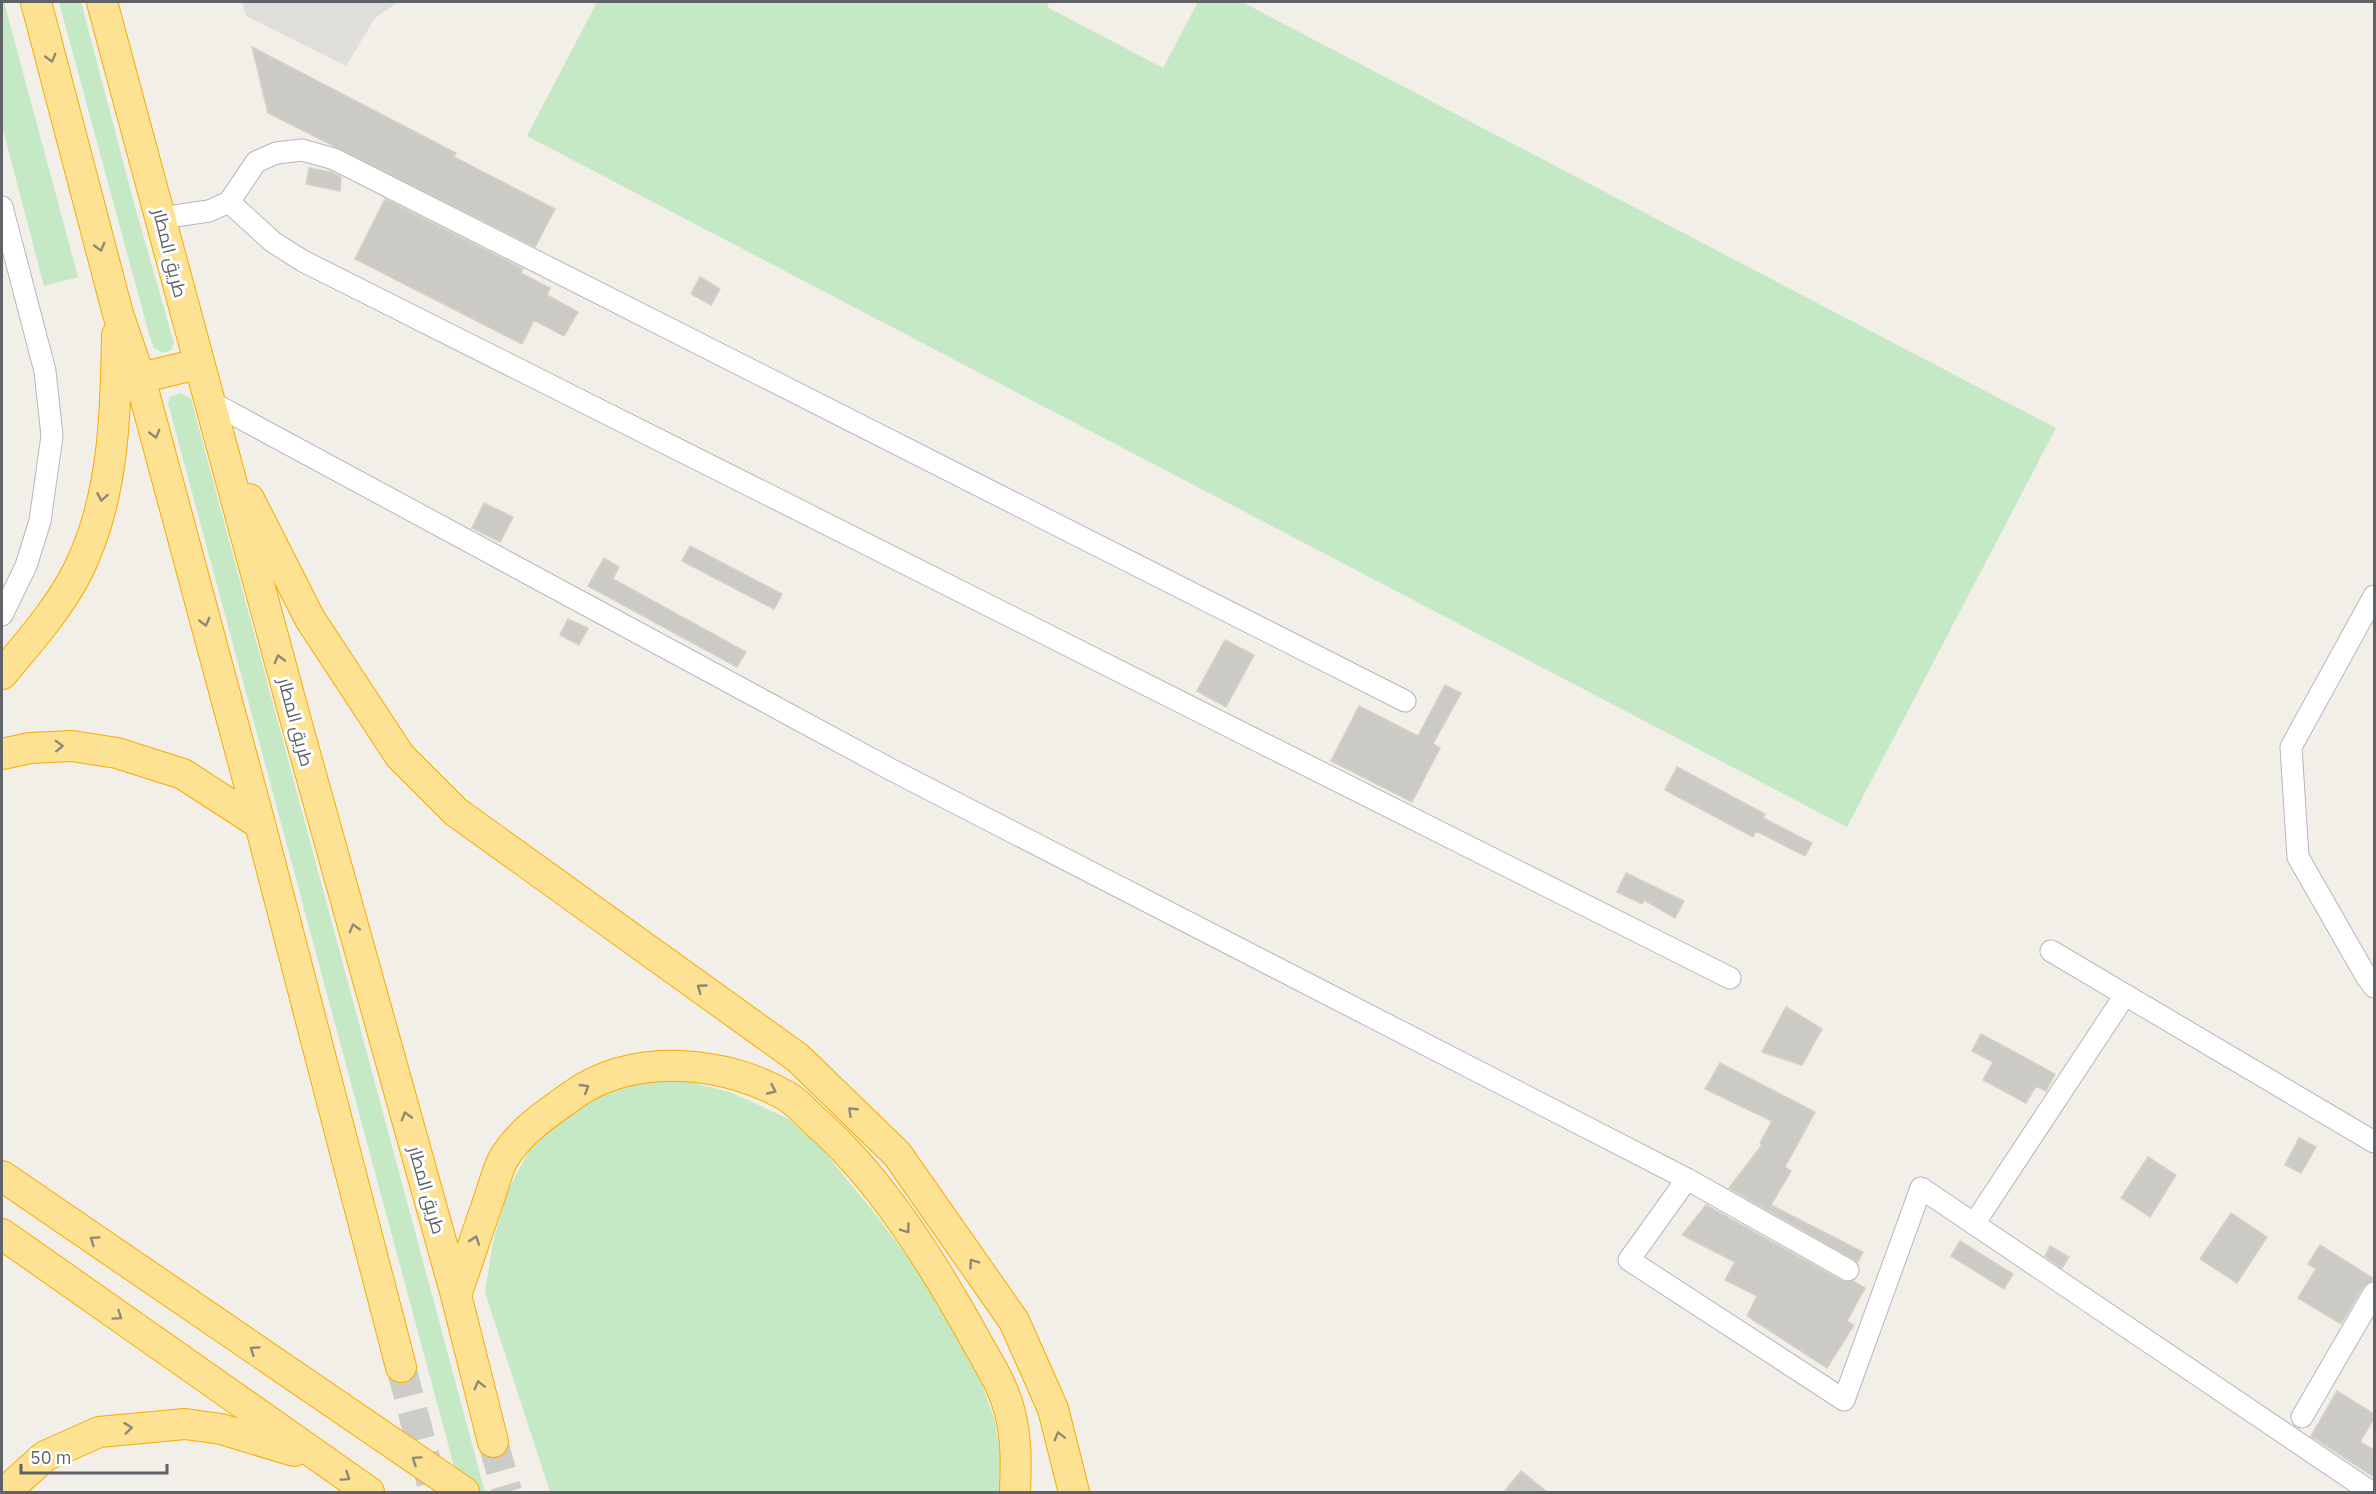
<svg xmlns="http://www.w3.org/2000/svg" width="2376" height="1494" font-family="'IBM Plex Sans',Cairo,sans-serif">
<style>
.industrial{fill:#e0deda}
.green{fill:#c5e8c5}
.building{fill:#cccac5;stroke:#d6d1c6;stroke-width:1.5}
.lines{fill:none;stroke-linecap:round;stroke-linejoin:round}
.highway-tunnel{stroke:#ccccc8;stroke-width:30;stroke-dasharray:30 15;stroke-linecap:butt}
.minor-casing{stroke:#b5b8bc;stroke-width:23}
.highway-casing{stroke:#f9ab00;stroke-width:32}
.minor{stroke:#fff;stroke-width:21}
.highway{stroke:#fde293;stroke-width:30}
.oneway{stroke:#8e8975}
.labels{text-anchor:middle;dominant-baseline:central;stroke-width:6;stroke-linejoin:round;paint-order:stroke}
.street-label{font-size:18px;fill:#5f6368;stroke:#fff}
</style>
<rect width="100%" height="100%" fill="#f1efe8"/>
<!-- industrial -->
<path class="industrial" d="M242 2H398L375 18 346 66 246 16Z"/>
<!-- green -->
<path class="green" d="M2 2H4L78 277 44 286 2 126Z
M59 2H81L135 207 174 343 171 350 163 353 154 348 149 334Z
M597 2H1049L1047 7 1163 68 1198 2H1242L2056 428 1847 827 527 136Z
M180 393 191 399 485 1492H461L168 403 170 397Z
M678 1079 730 1092 789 1119 822 1149 876 1215 929 1286 968 1347 994 1418 1005 1475 1001 1492H550L485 1292 494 1237 509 1188 531 1147 558 1117 592 1098 632 1085Z"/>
<!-- building -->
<path class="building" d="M252 47 456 153 454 157 555 209 535 247 268 113Z
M309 168 331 172 341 177 340 191 306 184Z
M385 199 523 269 521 273 550 288 547 295 578 312 564 336 534 320 522 344 355 259Z
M700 277 720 289 711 305 691 294Z
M484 503 513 517 500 542 472 528Z
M690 546 782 594 774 609 682 561Z
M604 558 619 567 613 579 746 652 737 667 588 586Z
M568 619 588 628 579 645 560 635Z
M1225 640 1254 655 1226 707 1197 691Z
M1445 685 1461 693 1433 744 1440 748 1412 802 1331 761 1359 706 1418 736Z
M1677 767 1765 814 1763 818 1812 843 1805 856 1756 831 1753 837 1665 790Z
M1626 873 1684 901 1675 918 1644 900 1642 904 1617 892Z
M1786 1007 1822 1029 1802 1065 1762 1052Z
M1981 1034 2055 1074 2046 1091 2036 1086 2026 1103 1983 1080 1993 1062 1972 1051Z
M1720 1063 1815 1112 1785 1167 1791 1171 1771 1205 1863 1252 1858 1262 1729 1188 1762 1145 1760 1143 1772 1121 1705 1089Z
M2299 1138 2316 1147 2301 1173 2285 1165Z
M2148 1157 2176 1175 2150 1217 2121 1198Z
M1706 1205 1842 1281H1853L1865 1288 1847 1321 1854 1325 1827 1368 1747 1316 1757 1296 1725 1280 1735 1262 1682 1235Z
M2231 1213 2267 1237 2237 1283 2200 1259Z
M1960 1241 2013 1274 2004 1289 1951 1256Z
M2320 1245 2374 1279 2363 1287 2341 1324 2298 1298 2316 1269 2308 1264Z
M2050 1246 2069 1257 2062 1268 2045 1256Z
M2337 1391 2374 1414V1418L2360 1442 2374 1450V1477L2311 1436Z
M1521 1471 1547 1492H1504Z"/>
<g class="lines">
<!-- highway-tunnel -->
<path class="highway-tunnel" d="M401 1367 434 1492
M493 1442 507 1492"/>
<defs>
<path id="minor" d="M229 202 273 242 303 261 1730 978
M2 207 45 371 52 436 40 521 26 566 2 615
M161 218 209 211 229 202 256 162 276 153 302 150 334 159 1405 701
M209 401 890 769 1687 1179
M2374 596 2291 747 2298 857 2366 976 2374 987
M2051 951 2374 1142
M1974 1224 2125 995
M1848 1270 1687 1179 1629 1260 1844 1400 1921 1188 2371 1492
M2302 1417 2374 1293"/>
<path id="highway" d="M36 2 118 314 140 378 260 824 401 1367
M102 2 294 714 456 1295 493 1442
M140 378 198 364
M249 499 310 619 400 756 456 812 798 1058 897 1154 1014 1321 1053 1409 1074 1492
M2 674C32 639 68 598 85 555 114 488 116 407 117 335
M2 754 30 748 72 746 117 753 183 774 260 824
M2 1176 464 1492
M2 1234 369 1492
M456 1295C467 1264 477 1233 488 1202 493 1188 497 1170 504 1158 521 1130 548 1113 573 1095 634 1052 726 1060 788 1097 798 1103 807 1114 816 1122 880 1178 933 1263 974 1337 987 1361 1004 1386 1010 1413 1017 1440 1016 1465 1015 1492
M5 1492 45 1456 99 1432 185 1424 221 1429 294 1451"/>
</defs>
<!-- minor casing -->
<use href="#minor" class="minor-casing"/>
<!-- highway casing -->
<use href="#highway" class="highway-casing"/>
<!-- minor -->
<use href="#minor" class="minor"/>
<!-- highway -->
<use href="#highway" class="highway"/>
</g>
<!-- one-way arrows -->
<defs><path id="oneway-chevron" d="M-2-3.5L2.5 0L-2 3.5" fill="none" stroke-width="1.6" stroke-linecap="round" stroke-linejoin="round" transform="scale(1.5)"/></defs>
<g class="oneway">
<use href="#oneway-chevron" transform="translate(51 58) rotate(75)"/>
<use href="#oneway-chevron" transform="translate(100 247) rotate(75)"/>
<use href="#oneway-chevron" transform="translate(155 434) rotate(75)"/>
<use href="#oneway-chevron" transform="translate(102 497) rotate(100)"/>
<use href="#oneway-chevron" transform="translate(205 622) rotate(75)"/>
<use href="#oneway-chevron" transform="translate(279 659) rotate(-105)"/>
<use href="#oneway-chevron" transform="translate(59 746) rotate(-2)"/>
<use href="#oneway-chevron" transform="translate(354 928) rotate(-106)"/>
<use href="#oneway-chevron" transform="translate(701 988) rotate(-144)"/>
<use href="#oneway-chevron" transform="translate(585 1088) rotate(-31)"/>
<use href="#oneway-chevron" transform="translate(772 1090) rotate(25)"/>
<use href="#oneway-chevron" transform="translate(852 1111) rotate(-136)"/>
<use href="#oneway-chevron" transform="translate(406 1116) rotate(-106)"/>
<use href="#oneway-chevron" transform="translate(906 1229) rotate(55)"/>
<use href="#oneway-chevron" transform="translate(94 1240) rotate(-145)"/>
<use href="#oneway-chevron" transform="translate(475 1240) rotate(-71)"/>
<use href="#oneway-chevron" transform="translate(973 1263) rotate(-125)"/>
<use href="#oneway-chevron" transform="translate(118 1316) rotate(35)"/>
<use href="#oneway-chevron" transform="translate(254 1350) rotate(-145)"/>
<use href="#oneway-chevron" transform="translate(479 1385) rotate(-104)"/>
<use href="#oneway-chevron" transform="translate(128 1428) rotate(-7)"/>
<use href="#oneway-chevron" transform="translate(1059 1436) rotate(-104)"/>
<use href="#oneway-chevron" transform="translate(416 1460) rotate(-146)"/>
<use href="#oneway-chevron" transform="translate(346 1477) rotate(34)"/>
</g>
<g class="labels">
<!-- street labels -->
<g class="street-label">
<text transform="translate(170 253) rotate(76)">طريق المطار</text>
<text transform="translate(296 722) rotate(75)">طريق المطار</text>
<text transform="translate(427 1190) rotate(74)">طريق المطار</text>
</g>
</g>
<!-- border -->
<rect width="2376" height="1494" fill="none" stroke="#5f6368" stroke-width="6"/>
<!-- scale -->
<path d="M21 1464v9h146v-9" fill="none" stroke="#5f6368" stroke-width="3"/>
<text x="30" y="1464" font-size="18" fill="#5f6368" stroke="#ffffff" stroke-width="4.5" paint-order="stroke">50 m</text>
</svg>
